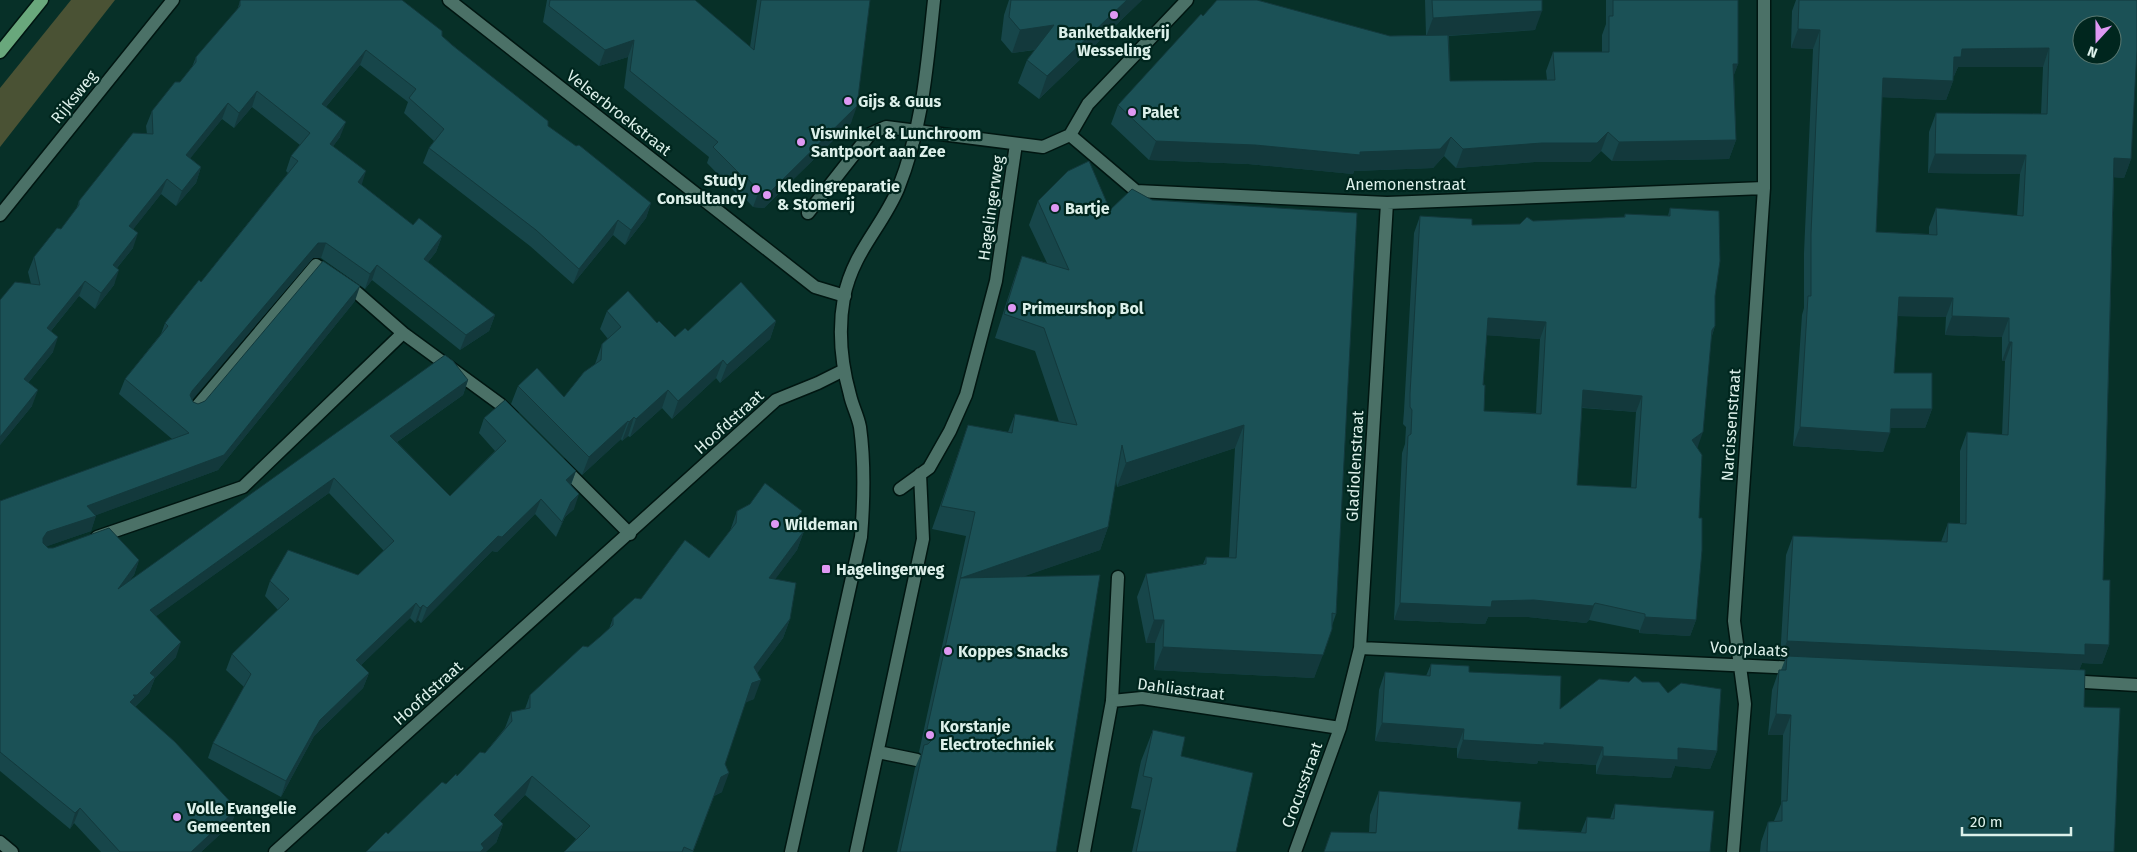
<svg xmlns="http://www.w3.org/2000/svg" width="2137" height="852" font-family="'Fira Sans',sans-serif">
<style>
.green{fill:#4a5234}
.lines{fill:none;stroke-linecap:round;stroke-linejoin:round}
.lane-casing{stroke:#001611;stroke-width:15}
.street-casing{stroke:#001611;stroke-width:15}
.secondary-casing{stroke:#001611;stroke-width:15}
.primary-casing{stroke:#001611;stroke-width:15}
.lane{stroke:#4b7167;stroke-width:12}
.street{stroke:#4b7167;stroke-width:12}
.secondary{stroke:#4b7167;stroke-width:12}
.primary{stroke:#69a87c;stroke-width:12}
.wall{fill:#17464a;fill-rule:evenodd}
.shaded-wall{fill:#13393c}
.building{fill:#1b5156;stroke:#13393c;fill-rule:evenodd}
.poi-dot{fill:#de98f3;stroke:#00261e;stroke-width:2}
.labels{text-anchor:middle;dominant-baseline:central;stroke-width:4.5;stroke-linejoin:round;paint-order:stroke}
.poi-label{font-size:16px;font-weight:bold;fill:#dcf0ea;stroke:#00261e;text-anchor:start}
.street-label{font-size:16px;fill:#dcf0ea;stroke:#00261e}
</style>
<rect width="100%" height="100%" fill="#073028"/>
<!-- green -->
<path class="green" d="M71 0H115L0 147V88Z"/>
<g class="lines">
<defs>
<path id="lane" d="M193 411 316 265 355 291 403 333
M561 465 630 534
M97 537 243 487 403 333 500 404 512 416
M1112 701 1118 577"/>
<path id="street" d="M449 0 815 287 845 296
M1070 135 1136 191 1387 203 1764 188
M808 213 870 134 886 127 1043 147 1070 135 1088 104 1187 0
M0 215 173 0
M900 489 929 468 950 431 966 395 996 281 1016 144
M1360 648 1797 668
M2067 681 2137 685
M878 752 917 760
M0 842 12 852
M275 852 776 400 818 383 844 370
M856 852 923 539 920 474
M1084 852 1112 701 1142 698 1340 728
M1295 852 1340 728 1360 648 1387 203
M1733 852 1745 704 1734 621 1764 188V0"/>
<path id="secondary" d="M791 852 861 537C864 500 865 464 860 427 858 416 852 405 850 395 841 363 838 330 844 297 853 252 882 227 898 189 923 127 927 65 934 0"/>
<path id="primary" d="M0 52 42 0"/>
</defs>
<!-- lane casing -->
<use href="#lane" class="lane-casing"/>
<!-- street casing -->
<use href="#street" class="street-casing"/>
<!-- secondary casing -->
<use href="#secondary" class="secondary-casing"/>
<!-- primary casing -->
<use href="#primary" class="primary-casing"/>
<!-- lane -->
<use href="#lane" class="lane"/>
<!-- street -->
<use href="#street" class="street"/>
<!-- secondary -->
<use href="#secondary" class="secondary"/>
<!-- primary -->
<use href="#primary" class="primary"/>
</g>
<!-- wall -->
<path class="wall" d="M547 0H695L750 47 757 0H870L851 123 764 208 753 207 738 191 736 193 707 163 709 157 624 88 628 57 599 66 543 22Z
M1009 0H1142L1039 99 1018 83 1027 60 1035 50 1012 53 1001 40 1004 15Z
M1425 0H1542L1535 30 1449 36 1450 81 1547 80 1546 71 1553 52H1602V35L1606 24V0H1738V64L1734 74 1736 140 1729 159 1612 161 1601 151 1590 162H1535L1456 168 1444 156 1433 168 1354 171 1353 174 1248 164 1149 160 1111 124 1118 105 1203 16 1390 36 1426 35Z
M1796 0H2137L2131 159 2124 178 2114 177 2103 580 2109 645 2102 664 2082 663 2079 670 2084 707 2114 852H1760L1761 842 1768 822 1774 821 1781 804 1783 735H1768L1772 690 1779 670H1781L1785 660H1780L1786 555 1793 536 1941 542 1948 523H1960V451L1967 432 2002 435 2005 361H2002V337L1945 335 1946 317 1898 316 1894 373 1932 409 1925 428H1890L1883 452 1793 446 1802 315 1804 308V253L1813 49 1791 48 1792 11ZM1958 67H2043L2041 114 1936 113 1929 132 1928 173 2020 174 2017 216 1936 208 1929 227V234L1876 232 1882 97 1946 100 1953 81V76H1954Z
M240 1 442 36 548 126 651 203 646 218 625 245 613 235 573 284 530 246 423 163 429 148 434 141 404 113 408 102 360 65 326 107 340 137 333 146 362 185 413 225 442 236 436 252 428 262 495 315 489 331 460 350 372 280 365 289 321 258H313L192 399 193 402 198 404 205 401 355 301 218 470 96 515 91 531 47 546 48 548 139 560 134 575 130 580 468 380 463 395 397 442 450 496 495 451 479 433 484 418 576 471 571 485 574 509 565 517 556 537 535 514 497 552 492 551 421 623 418 620 415 623 410 618 361 665 369 673 363 688 314 736 281 797 208 758 213 743 244 687 226 670 232 654 278 610 265 596 270 581 358 575 384 551 329 493 156 616 176 657 155 678 149 693 135 707 237 809 231 824 201 852H101L74 823 70 829 0 771V501L172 439 119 394 125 379 161 334 165 323 201 282 288 173 286 171 291 156 300 145 252 107 234 128 222 119 190 158 201 167 196 183 176 206 161 194 133 229V248L117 268 114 285 95 309 79 296 51 331 53 352 28 383 32 406 0 445 31 284 28 272 34 257 61 229 76 210 79 201 147 134 146 126 152 111 180 82 192 67 196 57 237 11Z
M1132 189 1336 614 1314 678 1154 670 1155 643H1146L1137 597 1146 574 1203 564 1206 557H1229L1235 448 1117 487 1116 481 1108 527 1100 550 1024 576 1056 852H897L915 768 921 754 919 752 966 536 932 529 968 425 1008 432 1015 414 1059 422 1035 351 995 338 1014 279 1022 256 1047 263 1029 225 1038 201 1110 210Z
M1670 208 1715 296V326L1711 339 1697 448 1699 518 1696 620 1690 636 1639 633V630L1589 620 1586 623 1528 617H1488L1485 624 1394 620 1402 453 1405 444 1406 427 1403 424 1404 411 1414 233 1420 216 1472 225 1520 224 1533 221 1624 217 1625 214 1668 216ZM1487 335 1540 339 1536 413 1484 411 1483 385ZM1582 408 1636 412 1631 488 1577 485Z
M607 311 657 323 675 337 688 331 776 321 770 339 720 383 716 378 672 419 662 408 630 437 628 436 622 441 621 439 582 475 511 404 518 386 564 397 595 364 602 344 608 339 600 329Z
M737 511 797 526 804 531 797 550 775 579 790 619 783 638 757 673 754 699 745 702 725 764 722 792 714 796 693 852H564L576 839 525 795 500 821 503 824 496 843 388 834 446 784 457 776 485 753 505 728 511 712 525 709 530 695 588 647 601 636 609 629 613 618 641 599 709 558 730 531Z
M1431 664 1469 672 1560 709 1629 682H1642L1668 693 1717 751 1710 769 1675 766 1671 778 1596 774V765L1538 761 1537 764 1457 758V748L1375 741 1379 690 1385 672 1426 676Z
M1153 730 1181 756 1236 852H1132L1141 810 1131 808 1141 761Z
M1379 791 1518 829 1581 832 1587 817 1610 819 1615 804 1710 852 1369 832 1370 815Z"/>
<!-- shaded-wall -->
<path class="shaded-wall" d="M1127 0H1142L1039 99 1047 76Z
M1542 11 1535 30 1426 37 1433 18Z
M1054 25 1045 48 1012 53 1020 30Z
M1798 29 1820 30 1813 49 1791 48Z
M634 40 628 57 599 66 605 50Z
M2049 48 2043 67H1958L1954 76H1947L1954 57 1962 49Z
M366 50 360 65 316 119 322 104Z
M1733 64H1738L1731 83Z
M1883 78 1953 81 1946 100 1876 97Z
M257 91 252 107 234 128 239 113Z
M228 103 222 119 181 170 186 155Z
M857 106 851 123 764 208 753 207 759 191Z
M346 122 340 137 324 159 330 144Z
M1608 132 1601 151 1590 162H1535L1456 168 1463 149Z
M1451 137 1444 156 1433 168 1354 171 1353 174 1248 164 1149 160 1156 141 1255 145 1360 152Z
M1736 140 1729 159 1612 161 1619 142Z
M1935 154 2026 155 2020 174 1928 173Z
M2114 158 2131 159 2124 178 2108 177Z
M201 167 196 183 176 206 182 191Z
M366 171 361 187 358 182Z
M744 175 738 191 736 193 742 176Z
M167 179 161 194 124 241 129 226Z
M651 203 646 218 625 245 631 230Z
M618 220 613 235 573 284 579 269Z
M138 233 133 248 107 280 113 265Z
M442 236 436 252 418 274 424 259Z
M318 243H326L321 258H313L187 406 192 391Z
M377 265 372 280 365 289 370 274Z
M119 270 114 285 95 309 101 293Z
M85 281 79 296 41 343 47 328Z
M360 286 355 301 218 470 86 519 96 516 91 531 42 548 43 538 47 532 87 506 224 455Z
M1899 297 1953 298 1946 317 1892 316Z
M495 315 489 331 460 350 466 335Z
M1952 316 2009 318 2002 337 1945 335Z
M1488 318 1546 322 1540 339 1482 335Z
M776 321 770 339 720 383 727 365Z
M1715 326 1709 343 1712 330Z
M58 337 53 352 18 395 24 379Z
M2009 342H2012L2005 361H2002Z
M723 360 716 378 672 419 678 401Z
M468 380 463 395 384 451 390 436Z
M38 390 32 406 0 445V437Z
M668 390 662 408 630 437 636 419Z
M1583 390 1642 396 1636 412 1577 407Z
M1891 409H1932L1925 428H1885Z
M634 417 628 436 622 441 629 422Z
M628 421 621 439 582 475 589 457Z
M1244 425 1235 448 1117 487 1126 463Z
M1800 427 1890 433 1883 452 1793 446Z
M1703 432 1697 449 1692 440Z
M576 471 570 486 566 480Z
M334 478 329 493 144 625 150 610Z
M579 494 574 509 565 517 556 537 562 522 571 502Z
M541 499 535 514 497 552 492 551 421 623 427 608 498 536Z
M802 511 795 530 793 524Z
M1108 527 1100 550 956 600 961 578Z
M804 531 797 550 762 597 769 578Z
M139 560 134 575 112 604 118 589Z
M1534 600 1595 603 1589 620 1586 623 1528 617H1488L1485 624 1394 620 1400 603Z
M416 603 410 618 351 675 356 660Z
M423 605 418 620 415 623 420 608Z
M1645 617 1696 620 1690 636 1639 633Z
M790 619 783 638 748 686 754 667Z
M1154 620H1164L1155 643H1146Z
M1787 641 2085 644 2109 645 2102 664 2082 663 2078 674 1787 656 1785 660H1780Z
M181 642 176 657 155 678 149 693 131 710 130 702 133 695 150 673Z
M1163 647 1323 655 1314 678 1154 670Z
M369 673 363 688 314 736 281 797 286 781 320 720Z
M761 680 754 699 745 703 752 683Z
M1776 714 1791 715 1783 735H1768Z
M1382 723 1464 729 1457 748 1375 741Z
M1463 740 1544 743 1603 747 1596 765 1538 761 1537 764 1457 758Z
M1678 748 1717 751 1710 769 1675 766 1671 778 1596 774 1603 756Z
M729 773 722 792 714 796 692 852 721 777Z
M532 776 525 795 488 834 494 815Z
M80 808 74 823 70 829 75 813Z
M237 809 231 824 201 852H191Z
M503 824 496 843 486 852H478L481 844Z"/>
<!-- building -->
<path class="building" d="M241 0H402L442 31V36L452 45 548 121V126L576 146 579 145 651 203 631 230 618 220 579 269 536 230 429 148 444 129 409 98 416 89 366 50 322 104 346 122 330 144 366 171 358 182 413 225 419 218 442 236 424 259 495 315 466 335 377 265 370 274 326 243H318L192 391 190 395 193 402 198 404 205 401 323 261 360 286 224 455 87 506 96 516 47 532 43 538V543L48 548H53L109 528 139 560 118 589 445 355 453 361 468 380 390 436 450 496 506 441 484 418 505 400 576 471 566 480 579 494 571 502 562 522 541 499 502 537 498 536 427 608 423 605 420 608 416 603 356 660 369 673 320 720 286 781 213 743 251 674 232 654 289 599 270 581 288 550 358 575 394 541 334 478 150 610 181 642 150 673 155 677 137 695H133L135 697 130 702 175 742 237 809 191 852H120L80 808 75 813 0 752V501L189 433 125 379 168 326 165 323 179 305 199 280 201 282 298 161 291 156 310 133 257 91 239 113 228 103 186 155 201 167 182 191 167 179 129 226 138 233 113 265 119 270 101 293 85 281 47 328 58 337 24 379 38 390 0 437V300L15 282 40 285 34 257 57 228 61 229 79 205V201L133 133 153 134 152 111 175 82H180L196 62V57L240 6V1Z
M550 0H695L754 50 761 0H870L857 106 771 191H759L744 175 742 176 713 147 718 142 630 71 634 40 605 50 549 6Z
M1011 0H1127L1047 76 1027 60 1054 25 1020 30 1009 17Z
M1217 0H1257L1390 36 1448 35 1450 81 1555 80 1553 52H1609V16H1613V0H1738V64H1733L1736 140 1619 142 1608 132 1597 143H1542L1463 149 1451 137 1440 149 1360 152V155L1255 145 1156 141 1118 105 1201 14 1203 16Z
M1432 0H1542V11L1433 18Z
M1799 0H2137V50L2131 159 2114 158 2103 580H2110L2109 645 2085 644V655L1787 641 1793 536 1947 542 1948 523 1966 524 1967 432 2008 435 2012 342H2009V318L1952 316 1953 298 1899 297 1894 373H1932V409H1891L1890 433 1800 427 1808 296H1811V234L1820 30 1798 29ZM2082 25H2112V55H2082ZM2049 48 2047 114 1936 113 1935 154 2026 155 2023 216 1936 208 1937 235 1876 232 1883 78 1953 81 1954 57H1961L1962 49Z
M1089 161 1110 210 1132 189 1152 200 1357 213 1336 614 1332 613V629L1323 655 1163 647 1164 620H1154L1146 574 1206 564V557L1236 558 1244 425 1126 463 1122 445 1108 527 961 578 1100 575 1056 852H900L924 745 928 744 933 739V734L927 729 975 512 941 506 968 425 1012 433 1015 414 1077 425 1044 328 1004 314 1022 256 1069 270 1038 201 1068 171Z
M1670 208 1719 211 1720 261 1715 296V326L1712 330 1703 432 1692 440 1702 455 1699 518H1702V550L1696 620 1645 617V614L1595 603 1593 606 1534 600 1492 601 1491 607 1400 603 1408 436 1411 434 1412 410 1410 407V394L1420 216 1472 219V225L1520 224 1527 217 1533 221 1625 217V214L1670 216ZM1488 318 1546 322 1541 414 1484 411 1485 385H1483ZM1583 390 1642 396 1636 488 1577 485Z
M741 282 776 321 727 365 723 360 678 401 668 390 636 419 634 417 629 422 628 421 589 457 518 386 537 368 564 397 584 372 601 360 602 344 621 327 607 311 628 291 657 323 659 321 675 337 685 328 688 331Z
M765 483 802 511 793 524 804 531 769 578 796 583 790 619 754 667 761 680 752 683 725 764 729 773 721 777 693 851 684 847 682 852H564L590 826 532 776 494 815 503 824 481 844 484 848 480 852H366L386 832 388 834 442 782 446 784 456 774 457 776 480 752 485 753 512 721 511 712 530 708V695L583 646 588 647 601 636 613 625V618L635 598 641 599 685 540 709 558 736 523 737 511 750 504Z
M1787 656 2085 670 2084 707 2120 708 2114 852H1767L1768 822 1782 821V801H1787L1791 715 1776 714 1779 670H1786Z
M1431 664 1469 666V672L1561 676 1560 709 1599 679 1629 682 1635 676 1642 682H1659L1668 693 1681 683 1721 689 1717 751 1678 748V760L1603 756V747L1544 743V745L1463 740 1464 729 1382 723 1385 672 1430 676Z
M1153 730 1185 737 1181 756 1253 773 1236 852H1136L1152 778 1143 776Z
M1379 791 1521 802 1518 829 1586 833 1587 817 1614 819 1615 804 1714 811 1710 852H1324L1331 832 1376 833Z"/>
<!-- markers -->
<g class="poi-dot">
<circle cx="1114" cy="15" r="5"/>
<circle cx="848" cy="101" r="5"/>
<circle cx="1132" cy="112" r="5"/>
<circle cx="801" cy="142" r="5"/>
<circle cx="756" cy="189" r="5"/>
<circle cx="767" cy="195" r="5"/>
<circle cx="1055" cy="208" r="5"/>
<circle cx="1012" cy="308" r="5"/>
<circle cx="775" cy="524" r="5"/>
<rect x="821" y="564" width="10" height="10" rx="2.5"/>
<circle cx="948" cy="651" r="5"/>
<circle cx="930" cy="735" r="5"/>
<circle cx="177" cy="817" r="5"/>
</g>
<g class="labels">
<!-- poi labels -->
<g class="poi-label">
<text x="1114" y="32" text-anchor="middle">Banketbakkerij<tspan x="1114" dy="18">Wesseling</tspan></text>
<text x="858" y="101">Gijs &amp; Guus</text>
<text x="1142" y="112">Palet</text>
<text x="811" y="133">Viswinkel &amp; Lunchroom<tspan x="811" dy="18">Santpoort aan Zee</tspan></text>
<text x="746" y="180" text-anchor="end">Study<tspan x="746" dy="18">Consultancy</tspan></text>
<text x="777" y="186">Kledingreparatie<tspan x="777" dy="18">&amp; Stomerij</tspan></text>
<text x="1065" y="208">Bartje</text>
<text x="1022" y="308">Primeurshop Bol</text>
<text x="785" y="524">Wildeman</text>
<text x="836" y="569">Hagelingerweg</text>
<text x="958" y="651">Koppes Snacks</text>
<text x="940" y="726">Korstanje<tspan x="940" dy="18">Electrotechniek</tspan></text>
<text x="187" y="808">Volle Evangelie<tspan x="187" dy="18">Gemeenten</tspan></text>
</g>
<!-- street labels -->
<g class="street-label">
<text transform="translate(74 97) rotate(-51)">Rijksweg</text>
<text transform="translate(619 113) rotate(38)">Velserbroekstraat</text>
<text x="1406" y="184">Anemonenstraat</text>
<text transform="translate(991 208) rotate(-82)">Hagelingerweg</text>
<text transform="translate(729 422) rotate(-42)">Hoofdstraat</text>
<text transform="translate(1731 425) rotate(-86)">Narcissenstraat</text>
<text transform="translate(1355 466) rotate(-87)">Gladiolenstraat</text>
<text transform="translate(1749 649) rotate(3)">Voorplaats</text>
<text transform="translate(1181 689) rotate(7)">Dahliastraat</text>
<text transform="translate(428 693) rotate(-42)">Hoofdstraat</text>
<text transform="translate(1302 785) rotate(-70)">Crocusstraat</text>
</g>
</g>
<!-- north arrow -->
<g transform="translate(2097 40) rotate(201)"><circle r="24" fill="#00261e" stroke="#587770"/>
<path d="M0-4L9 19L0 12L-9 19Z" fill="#de98f3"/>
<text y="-8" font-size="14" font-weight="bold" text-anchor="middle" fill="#dcf0ea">N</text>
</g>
<!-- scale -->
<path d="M1962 827v8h109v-8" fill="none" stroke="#dcf0ea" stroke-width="2.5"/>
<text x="1970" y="827" font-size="15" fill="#dcf0ea" stroke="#00261e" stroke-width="4" paint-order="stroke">20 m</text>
</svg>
